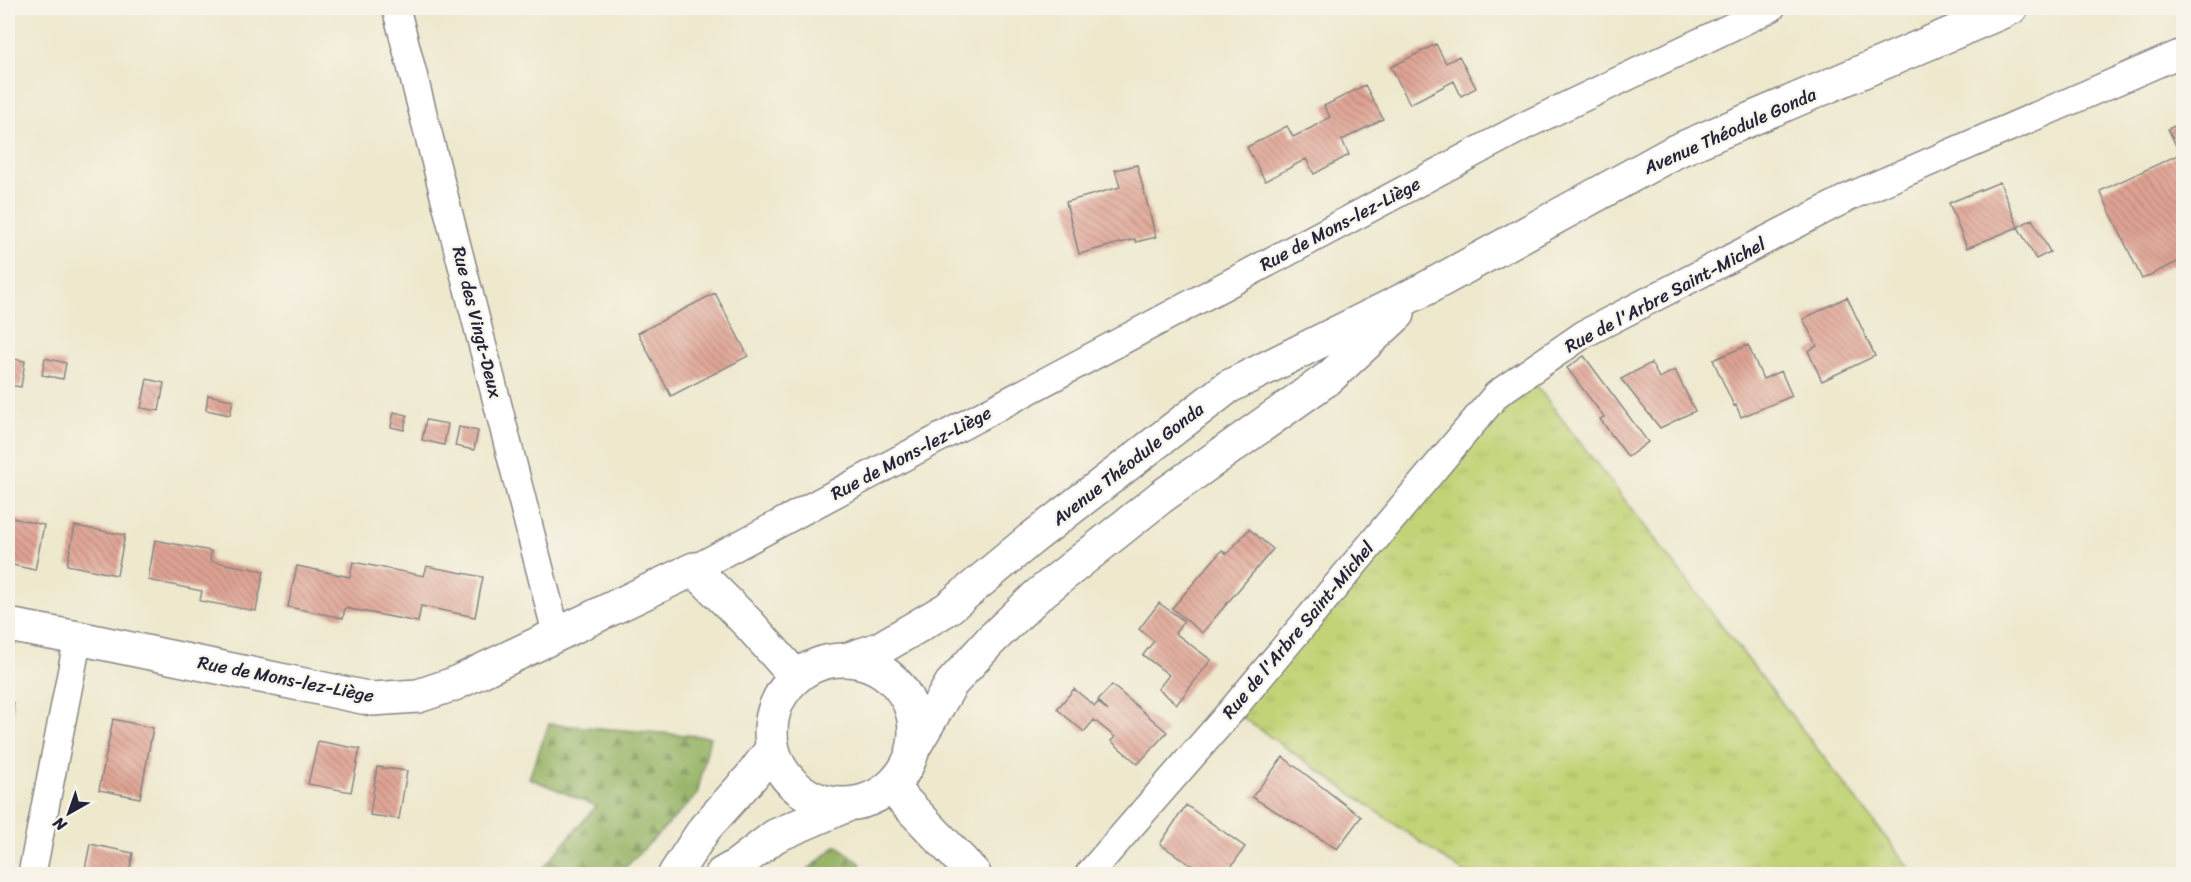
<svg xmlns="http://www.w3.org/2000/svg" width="2191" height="882" font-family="Sriracha,sans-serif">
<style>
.grass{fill:url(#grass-tufts);stroke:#727a58;stroke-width:1.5}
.forest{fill:url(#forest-firs);stroke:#5d6c51;stroke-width:1.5}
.building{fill:url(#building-back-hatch)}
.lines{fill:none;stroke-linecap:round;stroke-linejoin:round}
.street-casing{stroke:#888584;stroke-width:30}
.secondary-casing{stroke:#888584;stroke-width:36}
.street{stroke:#fff;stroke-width:27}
.secondary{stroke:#fff;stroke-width:33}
.labels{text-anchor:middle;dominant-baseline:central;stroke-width:4.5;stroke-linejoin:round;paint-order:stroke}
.street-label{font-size:18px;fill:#22223b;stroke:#f7f3e8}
</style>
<defs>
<pattern id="grass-tufts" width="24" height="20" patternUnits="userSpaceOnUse" patternTransform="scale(1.5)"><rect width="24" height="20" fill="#c1d376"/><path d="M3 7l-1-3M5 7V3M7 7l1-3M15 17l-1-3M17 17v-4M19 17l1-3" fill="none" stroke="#a6b567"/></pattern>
<pattern id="forest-firs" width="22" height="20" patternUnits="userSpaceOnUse" patternTransform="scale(1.5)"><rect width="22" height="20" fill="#98b567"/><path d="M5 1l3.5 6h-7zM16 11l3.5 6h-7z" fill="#7c9356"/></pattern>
<pattern id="building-back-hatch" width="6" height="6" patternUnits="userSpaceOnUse" patternTransform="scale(1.5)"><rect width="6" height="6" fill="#dfa393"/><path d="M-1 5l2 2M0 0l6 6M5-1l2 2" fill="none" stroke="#b48479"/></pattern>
</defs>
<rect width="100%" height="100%" fill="#f7f3e8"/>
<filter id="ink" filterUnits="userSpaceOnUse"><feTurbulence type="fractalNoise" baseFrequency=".0167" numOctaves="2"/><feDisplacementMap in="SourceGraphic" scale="12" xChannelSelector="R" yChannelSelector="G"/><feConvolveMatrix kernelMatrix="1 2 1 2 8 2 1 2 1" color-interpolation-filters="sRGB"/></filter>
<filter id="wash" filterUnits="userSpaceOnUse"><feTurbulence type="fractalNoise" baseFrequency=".008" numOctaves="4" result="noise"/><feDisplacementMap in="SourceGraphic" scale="24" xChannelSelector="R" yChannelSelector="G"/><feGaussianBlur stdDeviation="1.35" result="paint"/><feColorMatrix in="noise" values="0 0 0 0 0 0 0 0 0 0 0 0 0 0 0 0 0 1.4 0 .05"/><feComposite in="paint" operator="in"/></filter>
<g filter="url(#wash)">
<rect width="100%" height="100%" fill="#eee8cd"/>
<!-- grass -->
<path class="grass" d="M1531 379 1914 874H1466L1232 710 1497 394Z"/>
<!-- forest -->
<path class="forest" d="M549 724 710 737 697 795 619 874H538L596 806 529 778Z
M837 845 861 864 851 874H803Z"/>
<g id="blocks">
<!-- building -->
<path class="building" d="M1436 44 1446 63 1459 56 1476 88 1461 96 1454 81 1410 104 1391 67Z
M1365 85 1383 119 1342 140 1349 155 1314 174 1306 159 1265 181 1247 147 1287 126 1293 137 1311 128 1330 117 1324 106Z
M2184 122V259L2142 279 2100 191 2180 154 2168 129Z
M1137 165 1156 237 1136 242 1135 239 1079 254 1066 202 1120 187 1115 170Z
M2000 182 2018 227 1967 248 1949 203Z
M2032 219 2050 252 2036 259 2018 227Z
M715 293 748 356 671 396 638 333Z
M1847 297 1875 356 1822 381 1808 351 1817 346 1803 319Z
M1748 345 1763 379 1781 371 1792 396 1741 417 1736 405 1734 406 1713 360Z
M1584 356 1648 442 1628 457 1600 419 1604 417 1567 368Z
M8 358 25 361 21 387 8 385Z
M45 358 66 363 63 379 42 375Z
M1651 363 1659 378 1675 370 1695 411 1660 428 1621 379Z
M147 379 164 383 159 411 141 408Z
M208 395 233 400 230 415 206 410Z
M394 412 407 415 404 430 391 427Z
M426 420 448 424 444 445 422 440Z
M459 427 478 431 474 450 455 446Z
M8 517 44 525 35 570 8 564Z
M75 526 125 535 117 575 67 565Z
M1249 529 1273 549 1202 633 1172 608 1222 550 1227 554Z
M155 540 211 551 210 561 264 571 256 611 200 601 202 591 148 580Z
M353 562 424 576 427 566 483 577 475 617 421 606 418 622 345 608 343 618 288 607 297 566 350 577Z
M1159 603 1184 621 1175 633 1211 660 1177 704 1158 689 1169 675 1143 655 1154 641 1139 629Z
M1112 685 1167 732 1138 764 1111 741 1115 737 1094 720 1084 732 1057 709 1074 689 1095 706 1098 702 1108 711 1098 700Z
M8 701 14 703 9 732H8Z
M113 719 153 728 140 798 99 790Z
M318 741 360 749 351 792 308 784Z
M1283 757 1361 817 1337 849 1252 797Z
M377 767 407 771 399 819 370 815Z
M1186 805 1245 847 1226 874H1204L1160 844Z
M90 844 133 853 129 874H84Z"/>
</g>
</g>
<g filter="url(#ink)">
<use href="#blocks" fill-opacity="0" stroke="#888584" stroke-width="1.5"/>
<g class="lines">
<defs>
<path id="street" d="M396 8 557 636
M694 569 1526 125 1771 8
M32 874 78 638
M1089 874 1232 710 1497 394 1584 334 1851 196 2184 52"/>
<path id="secondary" d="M8 625 78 638 372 699 418 696 454 684 694 569 749 624 796 677
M771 732a72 72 0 1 1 144 0a72 72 0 1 1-144 0Z
M846 660 879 649 947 609 1031 539 1228 387 1425 289 1676 151 2011 8
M914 747 951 684 990 641 1038 595 1161 497 1330 377 1398 314
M891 787 974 874
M675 874 705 828 751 777 772 749
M722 874 736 866 775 836 847 805"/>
</defs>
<!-- street casing -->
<use href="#street" class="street-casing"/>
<!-- secondary casing -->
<use href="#secondary" class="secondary-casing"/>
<!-- street -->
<use href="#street" class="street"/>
<!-- secondary -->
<use href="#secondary" class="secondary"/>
</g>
</g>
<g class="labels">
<!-- street labels -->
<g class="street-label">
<text transform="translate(1730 131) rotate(-24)">Avenue Théodule Gonda</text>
<text transform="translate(1340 224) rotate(-28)">Rue de Mons-lez-Liège</text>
<text transform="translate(1665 295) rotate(-28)">Rue de l'Arbre Saint-Michel</text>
<text transform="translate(477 322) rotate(76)">Rue des Vingt-Deux</text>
<text transform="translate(911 453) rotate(-28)">Rue de Mons-lez-Liège</text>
<text transform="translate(1128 464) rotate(-38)">Avenue Théodule Gonda</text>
<text transform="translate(1298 630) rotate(-50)">Rue de l'Arbre Saint-Michel</text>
<text transform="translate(286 679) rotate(11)">Rue de Mons-lez-Liège</text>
</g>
</g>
<!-- margin -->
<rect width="2191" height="882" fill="none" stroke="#f7f3e8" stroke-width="30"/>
<!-- north arrow -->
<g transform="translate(69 813) rotate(220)" stroke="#f7f3e8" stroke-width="4.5" paint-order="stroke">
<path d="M0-4.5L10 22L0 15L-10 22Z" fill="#22223b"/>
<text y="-9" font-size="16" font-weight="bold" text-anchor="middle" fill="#22223b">N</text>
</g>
</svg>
